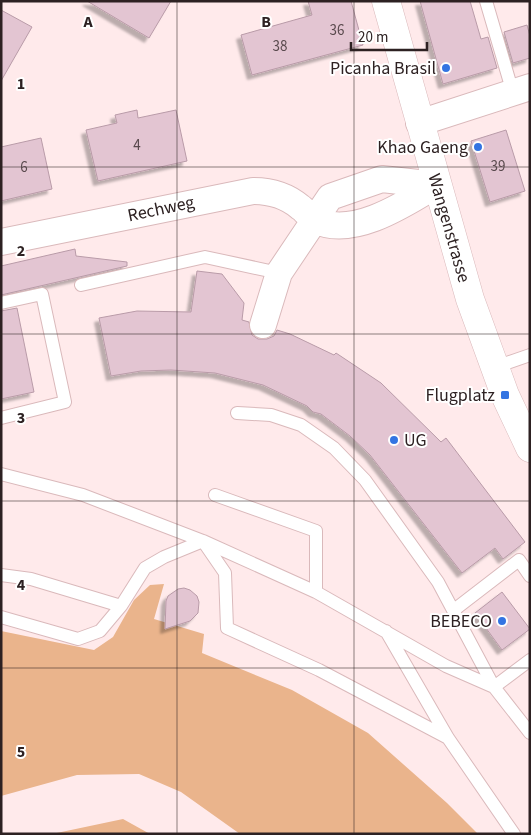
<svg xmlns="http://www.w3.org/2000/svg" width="531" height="835" font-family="'Source Sans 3',sans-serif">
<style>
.green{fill:#eab48c}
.building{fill:#e3c5d2;stroke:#b99ba8;filter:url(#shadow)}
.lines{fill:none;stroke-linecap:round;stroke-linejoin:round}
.lane-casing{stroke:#dab9bb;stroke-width:14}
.street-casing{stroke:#dab9bb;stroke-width:28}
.secondary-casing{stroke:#dab9bb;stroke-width:29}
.lane{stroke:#fff;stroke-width:12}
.street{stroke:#fff;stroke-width:26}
.secondary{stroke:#fff;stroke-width:28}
.grid{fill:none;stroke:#2d2122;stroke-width:1;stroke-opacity:0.55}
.poi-dot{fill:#3374e2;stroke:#fff;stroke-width:2}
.labels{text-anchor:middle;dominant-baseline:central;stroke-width:4;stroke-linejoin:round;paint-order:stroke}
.number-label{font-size:15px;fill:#5a4a4e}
.poi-label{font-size:18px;fill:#2d2122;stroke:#fff;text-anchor:end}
.street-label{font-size:18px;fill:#2d2122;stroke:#fff}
.grid-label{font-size:16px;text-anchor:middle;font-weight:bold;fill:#2d2122;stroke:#fff;stroke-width:4;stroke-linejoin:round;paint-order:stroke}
</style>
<defs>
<filter id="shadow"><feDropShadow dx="-4.5" dy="4.5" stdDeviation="1" flood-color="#0004"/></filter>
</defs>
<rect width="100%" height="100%" fill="#ffeaeb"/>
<!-- green -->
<path class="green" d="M164 584 154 619 204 634 202 653 292 690 368 733 447 803 478 834H240L181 792 139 774 77 775 1 796V631L94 650 113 637 134 600 150 585Z
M123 819 150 834H52Z"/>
<!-- building -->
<path class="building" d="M87 1H171L149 38Z
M308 1H351L363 45 252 75 241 35 312 15Z
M420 1H470L481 39 488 37 497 68 443 84Z
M1 10 32 27 1 81Z
M527 25 530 36V58L513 63 504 32Z
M137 110 138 118 176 110 187 161 98 181 86 130 117 123 115 115Z
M506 130 525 191 490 202 471 141Z
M41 138 52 189 1 201V147Z
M75 249 76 256 127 262V266L1 295V266Z
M197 271 222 274 244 303 242 320 249 322 252 335 258 339H267L274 336 277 330 290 334 334 355 336 353 381 383 441 442 446 438 525 542 503 559 495 548 462 573 370 455 350 436 321 414 313 412 307 406 263 385 215 373 171 370 141 371 111 376 99 318 137 311 191 312Z
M17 308 34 392 1 399V311Z
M184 588 190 590 197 596 199 602 198 613 190 621 165 629 166 601 168 596 178 589Z
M502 592 530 629 502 650 475 613Z"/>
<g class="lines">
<defs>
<path id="lane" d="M486 1 513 93
M81 285 205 257 279 273
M1 303 42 294 65 402 1 418
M495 367 530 355
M237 413 271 415 301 425 334 448 365 480 438 582 494 687 530 660
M1 474 83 495 203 541 316 592 446 666 494 687 530 733
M215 495 316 531V592
M203 541 225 573 227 628 319 670 448 738
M1 575 31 579 121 606 145 568 164 557 203 541
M454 610 519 560 530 576
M1 617 78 639 100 631 121 606
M386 631 448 738 514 834"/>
<path id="street" d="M419 123 530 87
M1 242 253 191C270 191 287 196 300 207 305 210 309 217 315 220 352 239 405 204 436 185
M263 325 279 273 330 197 382 179 436 185"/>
<path id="secondary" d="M386 1 470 299 505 395 530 448"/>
</defs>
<!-- lane casing -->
<use href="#lane" class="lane-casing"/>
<!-- street casing -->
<use href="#street" class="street-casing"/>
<!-- secondary casing -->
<use href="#secondary" class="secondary-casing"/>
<!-- lane -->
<use href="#lane" class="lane"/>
<!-- street -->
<use href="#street" class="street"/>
<!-- secondary -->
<use href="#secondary" class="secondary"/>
</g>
<!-- grid -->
<path class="grid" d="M177 1V834M354 1V834M1 167H530M1 334H530M1 501H530M1 668H530"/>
<!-- markers -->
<g class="poi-dot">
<circle cx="446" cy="68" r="5"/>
<circle cx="478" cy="147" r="5"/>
<rect x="500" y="390" width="10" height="10" rx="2.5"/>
<circle cx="394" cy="440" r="5"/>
<circle cx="502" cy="621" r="5"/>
</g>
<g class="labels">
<!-- number labels -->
<g class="number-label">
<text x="337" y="30">36</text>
<text x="280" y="46">38</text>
<text x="137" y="145">4</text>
<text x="498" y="166">39</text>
<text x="24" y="167">6</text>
</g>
<!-- poi labels -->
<g class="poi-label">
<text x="436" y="68">Picanha Brasil</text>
<text x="468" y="147">Khao Gaeng</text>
<text x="495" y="395">Flugplatz</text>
<text x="404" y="440" text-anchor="start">UG</text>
<text x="492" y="621">BEBECO</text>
</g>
<!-- street labels -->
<g class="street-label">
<text transform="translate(161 209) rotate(-12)">Rechweg</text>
<text transform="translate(449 228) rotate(74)">Wangenstrasse</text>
</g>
</g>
<g class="grid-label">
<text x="88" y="27">A</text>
<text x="266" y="27">B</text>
<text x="21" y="89">1</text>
<text x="21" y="256">2</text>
<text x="21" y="423">3</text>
<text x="21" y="590">4</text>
<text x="21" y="757">5</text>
</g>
<!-- border -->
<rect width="531" height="835" fill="none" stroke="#2d2122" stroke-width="5"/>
<!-- scale -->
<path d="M351 42v8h76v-8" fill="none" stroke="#2d2122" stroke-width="2.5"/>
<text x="358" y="42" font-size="15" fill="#2d2122" stroke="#ffffff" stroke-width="4" paint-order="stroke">20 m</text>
</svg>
